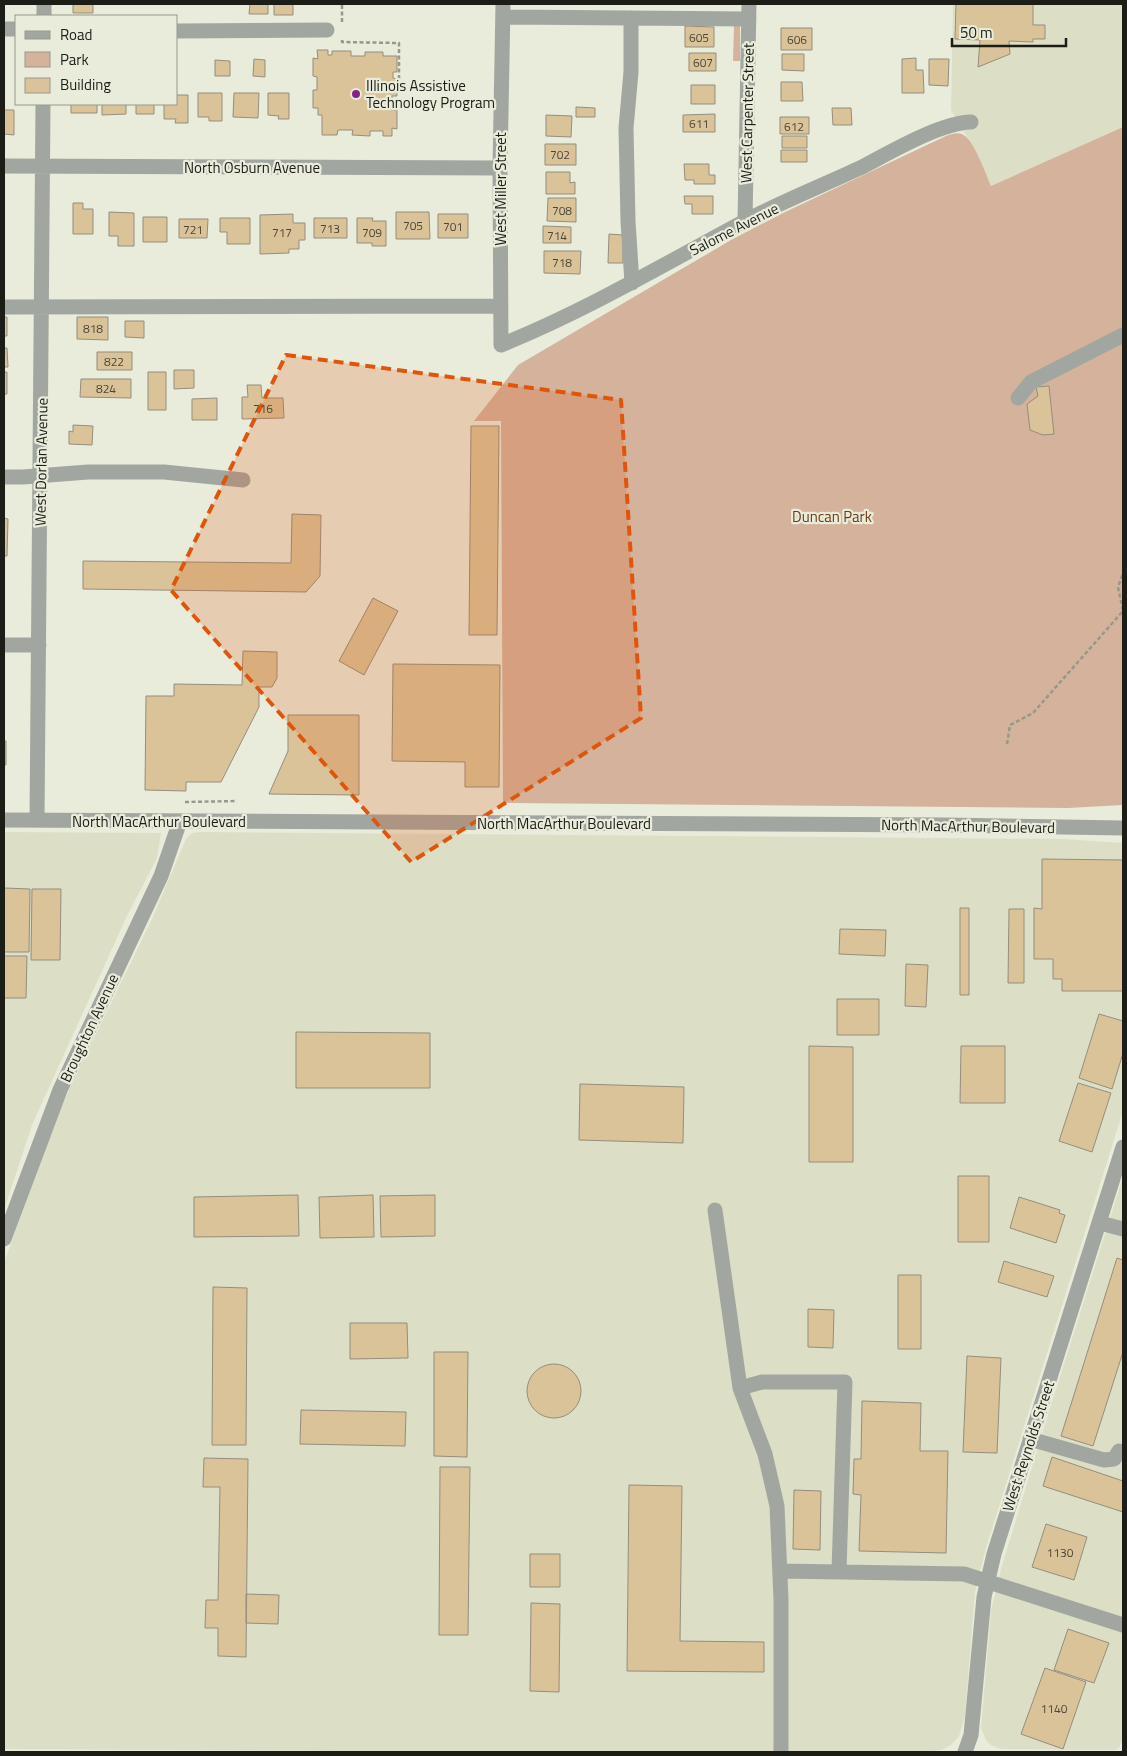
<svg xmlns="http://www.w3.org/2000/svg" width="1127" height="1756" font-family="'Titillium Web',sans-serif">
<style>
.built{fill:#dcdfc6}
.green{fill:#d5b29c}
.building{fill:#dac399;stroke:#958d7e}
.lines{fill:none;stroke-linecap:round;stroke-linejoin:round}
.path{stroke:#95988a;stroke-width:2.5;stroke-dasharray:4 2.5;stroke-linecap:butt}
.minor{stroke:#a1a7a0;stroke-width:15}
.marked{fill:#de560d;fill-opacity:0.2;stroke:#de560d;stroke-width:4;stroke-dasharray:10 6;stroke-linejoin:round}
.poi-dot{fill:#84218a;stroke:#e9ecda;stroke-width:2}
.labels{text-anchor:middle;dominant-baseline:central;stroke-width:4.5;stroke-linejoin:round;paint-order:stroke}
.number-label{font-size:12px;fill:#4c4638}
.poi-label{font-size:15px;fill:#1c1d17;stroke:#e9ecda;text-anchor:start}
.street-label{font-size:15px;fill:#1c1d17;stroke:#e9ecda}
.park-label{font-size:15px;fill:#703a11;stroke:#e9ecda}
</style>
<rect width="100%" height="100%" fill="#e9ecda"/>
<!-- built -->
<path class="built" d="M953 4H1123V127L991 186 970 142 951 110Z
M4 832 161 833 157 858 126 918 32 1125 4 1210Z
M201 832 1063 839 1123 843V1111L986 1548 975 1592 965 1716 959 1736 951 1745 941 1750 931 1751 878 1752H546L4 1749V1263L57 1116 77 1073 152 919 186 839 192 833Z
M1123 1177V1737L1119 1748 1114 1750 1000 1749 991 1745 986 1740 981 1728 991 1611 1001 1569 1045 1424Z"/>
<!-- green -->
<path class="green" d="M734 24H740V61H733Z
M1123 127V805L1068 808 503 803 501 421H474L518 365 731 240 783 213 946 136C952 134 959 131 965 136 974 142 986 174 991 186Z"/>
<!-- building -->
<path class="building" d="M73 4H93V13H73Z
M250 4H268V14H249Z
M274 4H293V15H274Z
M956 4H1033V25H1045V39H1033V42L1009 41 1010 54 978 67 980 40 955 39Z
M685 26 714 27V47H685Z
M781 28H812V50H781Z
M317 50H328V55H332V51H351V56H365V52H383V56H397V72H393V78L397 79V96H392V110H397V129L392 128V136H383V131H370V136L352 135 353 130H338L337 135H322V115H318V108H313V90H317V77L313 76V58L318 59Z
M689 53H716V71H689Z
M782 54H804V71L782 70Z
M916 58V70H923L924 93H902V59Z
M254 59 265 60V77L253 76Z
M929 59H949L948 86 929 85Z
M215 60 230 61V76H215Z
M781 82H802L803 101H781Z
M691 85H715V104H691Z
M198 93H222V121H209V117H198Z
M234 93H259L258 118 233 117Z
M268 93H289V119H278L279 116 268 115Z
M176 95H188V123H175L176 119H164V104H176Z
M71 104H97V113H71Z
M102 104H126V114L102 115Z
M136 104H154V114H136Z
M576 107 595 108V117H576Z
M832 108H851L852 125H833Z
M4 110H14V135L4 134Z
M715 114V132H683V115Z
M546 115 572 116 571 137 546 136Z
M780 117H809V134H780Z
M782 136H807V148H782Z
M545 144H576V165H545Z
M781 150H807V162H781Z
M684 164H709V175H715V184H694V180H685Z
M546 172H570V183L575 182V194H546Z
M684 196H713V214H692V204H685Z
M548 198H576V222L547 221Z
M73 203H83V209H93V234H73Z
M109 212 134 213V246H118V236H109Z
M396 212H429L430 239H396Z
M293 214V223H305V240H299V249H289V253L260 254V215Z
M438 214H468V238H438Z
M143 217H167V242H143Z
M220 218H250V244H227V232H220Z
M314 218H347V238H314Z
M357 218H373L372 221H386V246H372V243H357Z
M179 219H208L207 238H179Z
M543 226 571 227V243H543Z
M609 234 623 235V263H608Z
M544 251H581L580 274 544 273Z
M4 317H7V336H4Z
M77 317H108V340L77 339Z
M125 321H144V338L125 337Z
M4 348H7L8 367H4Z
M97 352H132V370H97Z
M174 370H194V388L174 389Z
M4 372H7V394H4Z
M148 372H166V410H148Z
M81 379H131V398L80 397Z
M247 385H261L262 398H283L284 418 242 419V397H248Z
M1049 386 1054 434 1043 435 1030 430 1027 404 1038 396 1036 387Z
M217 398V420H192V399Z
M73 425 93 426 92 445 69 444V431L73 432Z
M471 426H499L497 635H469Z
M292 514 321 515 320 576 306 592 83 589V561L291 563Z
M4 518 8 519 7 556H4Z
M373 598 398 611 364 675 339 661Z
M243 651 277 652V678L272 687H259V707L221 782H186V791L145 790 146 696H174V684L242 685Z
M393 664 500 665 499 787H465V762L392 761Z
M288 715H359V795L269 794 288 751Z
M4 741H6V765H4Z
M1042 859 1123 860V991H1062V979H1053V959H1034V908L1042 909Z
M4 888 30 889 29 952H4Z
M32 889H61L60 960H31Z
M960 908H969V995H960Z
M1009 909H1024V983H1008Z
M840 929 886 930 885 956 839 954Z
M4 956H27L26 998H4Z
M906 964 928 965 926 1007 905 1006Z
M837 999H879V1035H837Z
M1099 1014 1123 1021V1053L1112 1089 1079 1078Z
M296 1032 430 1033V1088H296Z
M809 1046 853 1047V1162H809Z
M961 1046H1005V1103H960Z
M1078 1083 1111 1093 1092 1152 1059 1141Z
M580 1084 684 1087 683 1143 579 1140Z
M958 1176H989V1242H958Z
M298 1195 299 1236 194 1237V1197Z
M373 1195 374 1237 320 1238 319 1197Z
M435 1195V1236L381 1237 380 1196Z
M1019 1197 1060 1210 1059 1213 1065 1215 1056 1243 1010 1228Z
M1117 1258 1123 1260V1352L1093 1446 1061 1436Z
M1004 1261 1054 1276 1047 1297 998 1282Z
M898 1275H921V1349H898Z
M213 1287 247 1288 246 1445H212Z
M808 1309 834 1310 833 1348 808 1347Z
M350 1323H407L408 1358 350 1359Z
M434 1352H468L467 1457 434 1456Z
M967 1356 1001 1358 997 1453 963 1452Z
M527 1391a27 27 0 1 1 54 0a27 27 0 1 1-54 0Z
M862 1401 921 1403 920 1451H948L946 1553 859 1551 861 1495 853 1494 854 1459H861Z
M301 1410 406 1412 405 1446 300 1444Z
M1052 1457 1123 1481V1512L1043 1486Z
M204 1458 248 1459 246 1657 218 1656V1628H205L206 1600H218L220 1487H203Z
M440 1467H470L468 1635H439Z
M629 1485 682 1486 680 1641 764 1642V1672L627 1671Z
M794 1490 821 1491 820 1550 793 1549Z
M1046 1524 1087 1537 1074 1580 1032 1567Z
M530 1554H560V1587H530Z
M246 1594 279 1595 278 1624 246 1623Z
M531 1603 560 1604 559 1692 530 1691Z
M1068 1629 1109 1643 1094 1683 1054 1670Z
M1045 1668 1086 1682 1063 1749 1021 1734Z"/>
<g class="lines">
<!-- path -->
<path class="path" d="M342 22V4
M342 40V42L399 43V90
M1007 744 1010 725 1033 713 1123 611 1118 587 1123 573
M185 802 237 801"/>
<!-- minor -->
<path class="minor" d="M503 4 500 168 501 345C585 311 663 265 743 222 781 202 821 186 860 168 889 153 939 123 971 122
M44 16V4
M503 17 749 19
M631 18V72L626 128 628 221 632 283
M4 29H16
M176 31 327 30
M4 166 500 168
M745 221 749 4
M4 307 501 306
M1018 398 1031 382 1123 335
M4 477H23L88 472H164L243 480
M4 645H39
M4 820 946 825 1123 828
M37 820 43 104
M715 1210 740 1388 765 1454 777 1506 781 1600V1752
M1100 1223 1123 1229
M4 1239 60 1090 161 876 180 821
M740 1388 762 1382H845L839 1571
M1030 1439 1104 1460 1114 1459 1119 1451 1123 1453
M780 1571 964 1574 1123 1625
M965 1752 971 1735 984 1597 994 1554 1123 1147"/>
</g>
<!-- marked area -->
<path class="marked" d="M286 355 621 400 641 718 411 862 171 590Z"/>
<!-- markers -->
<circle class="poi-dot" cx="356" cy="94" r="5"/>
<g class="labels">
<!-- number labels -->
<g class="number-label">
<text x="699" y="37">605</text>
<text x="797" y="39">606</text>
<text x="703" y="62">607</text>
<text x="699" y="123">611</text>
<text x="794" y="126">612</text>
<text x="560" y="154">702</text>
<text x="562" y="210">708</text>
<text x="413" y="225">705</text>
<text x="453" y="226">701</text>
<text x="330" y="228">713</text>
<text x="193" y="229">721</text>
<text x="282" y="232">717</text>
<text x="372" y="232">709</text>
<text x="557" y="235">714</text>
<text x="562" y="262">718</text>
<text x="93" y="328">818</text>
<text x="114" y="361">822</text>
<text x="106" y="388">824</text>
<text x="263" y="408">716</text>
<text x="1060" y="1552">1130</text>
<text x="1054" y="1708">1140</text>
</g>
<!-- poi labels -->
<g class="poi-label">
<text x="366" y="85">Illinois Assistive<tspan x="366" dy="17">Technology Program</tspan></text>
</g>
<!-- street labels -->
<g class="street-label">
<text transform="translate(747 113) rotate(-89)">West Carpenter Street</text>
<text x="252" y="167">North Osburn Avenue</text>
<text transform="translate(500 189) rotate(-90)">West Miller Street</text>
<text transform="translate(734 229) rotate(-27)">Salome Avenue</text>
<text transform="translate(41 462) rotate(-89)">West Dorlan Avenue</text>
<text x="159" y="821">North MacArthur Boulevard</text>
<text x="564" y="823">North MacArthur Boulevard</text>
<text transform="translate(968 826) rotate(1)">North MacArthur Boulevard</text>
<text transform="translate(89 1028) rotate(-65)">Broughton Avenue</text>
<text transform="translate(1028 1446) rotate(-72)">West Reynolds Street</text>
</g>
<!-- park labels -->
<g class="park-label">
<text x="832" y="516">Duncan Park</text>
</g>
</g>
<!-- border -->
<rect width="1127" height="1756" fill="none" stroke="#1c1d17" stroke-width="10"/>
<!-- legend -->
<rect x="15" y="15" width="162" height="90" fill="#e9ecda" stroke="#97998c"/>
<rect x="25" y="31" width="25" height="8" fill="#a1a7a0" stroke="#97998c"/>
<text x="60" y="40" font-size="15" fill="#1c1d17">Road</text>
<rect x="25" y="52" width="25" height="15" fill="#d5b29c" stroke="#97998c"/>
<text x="60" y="65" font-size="15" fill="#1c1d17">Park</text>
<rect x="25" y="78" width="25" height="15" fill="#dac399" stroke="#97998c"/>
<text x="60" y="90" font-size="15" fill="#1c1d17">Building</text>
<!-- scale -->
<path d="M952 38v8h114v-8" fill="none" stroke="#1c1d17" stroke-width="2.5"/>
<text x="960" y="38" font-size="15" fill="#1c1d17" stroke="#e9ecda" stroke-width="4" paint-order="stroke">50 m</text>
</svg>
